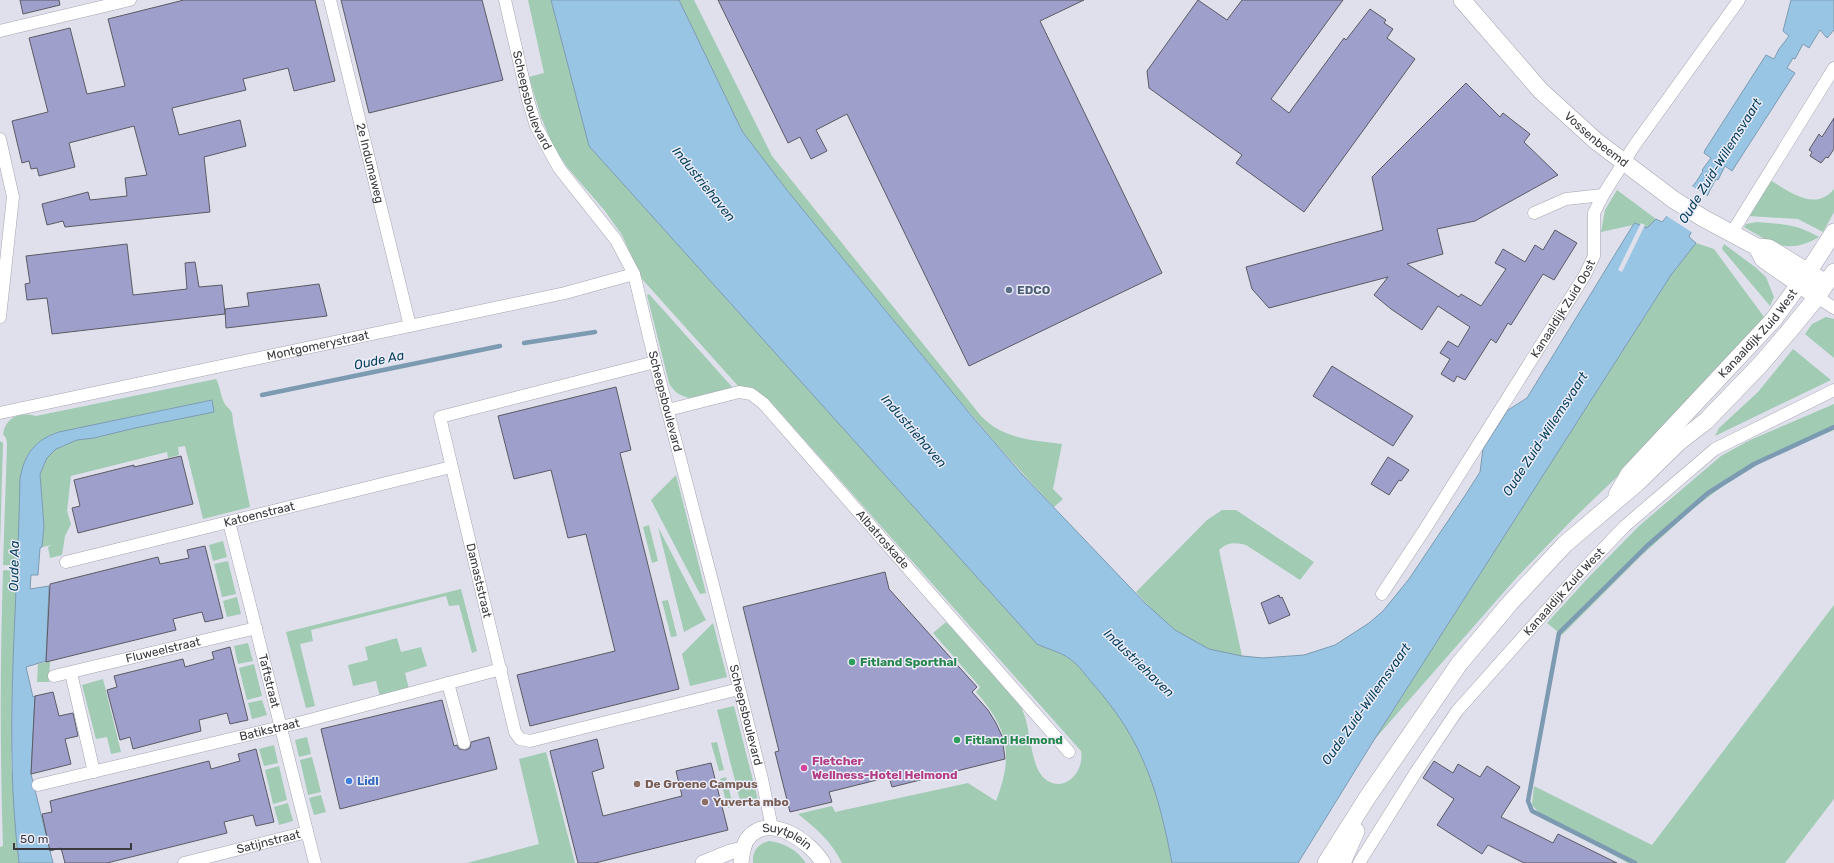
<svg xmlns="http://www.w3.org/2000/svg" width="1834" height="863" font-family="Rubik,sans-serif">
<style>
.green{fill:#a1cbb3}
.water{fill:#99c5e4;stroke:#7c9bb2}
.pier{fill:#dfe0ec}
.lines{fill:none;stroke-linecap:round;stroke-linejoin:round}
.stream{stroke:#7c9bb2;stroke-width:4.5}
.building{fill:#9f9fcb;stroke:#5b5b65}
.minor-casing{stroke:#a4a5b0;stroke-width:13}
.tertiary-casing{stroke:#a4a5b0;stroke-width:16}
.secondary-casing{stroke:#a4a5b0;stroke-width:18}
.minor{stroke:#fff;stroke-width:12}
.tertiary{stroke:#fff;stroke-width:15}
.secondary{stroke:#fff;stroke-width:17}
.service-dot{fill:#5c6f8a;stroke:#ecedf9;stroke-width:1.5}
.leisure-dot{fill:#2e9e5b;stroke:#ecedf9;stroke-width:1.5}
.hotel-dot{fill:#d1479c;stroke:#ecedf9;stroke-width:1.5}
.shop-dot{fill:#3f7fe0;stroke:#ecedf9;stroke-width:1.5}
.education-dot{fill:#8d6e63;stroke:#ecedf9;stroke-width:1.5}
.labels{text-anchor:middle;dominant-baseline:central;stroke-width:3;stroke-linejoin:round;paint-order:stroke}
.street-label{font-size:12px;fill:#39393e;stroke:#ecedf9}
.service-label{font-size:12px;font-weight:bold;fill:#4e5e75;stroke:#ecedf9;text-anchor:start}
.leisure-label{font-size:12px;font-weight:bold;fill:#27864d;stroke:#ecedf9;text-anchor:start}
.hotel-label{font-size:12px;font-weight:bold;fill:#b23c85;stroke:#ecedf9;text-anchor:start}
.shop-label{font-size:12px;font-weight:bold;fill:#366cbe;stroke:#ecedf9;text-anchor:start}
.education-label{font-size:12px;font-weight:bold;fill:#785e54;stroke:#ecedf9;text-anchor:start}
.water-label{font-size:13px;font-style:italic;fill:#08405e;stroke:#ecedf9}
</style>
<rect width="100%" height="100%" fill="#dfe0ec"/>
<!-- green -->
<path class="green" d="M528 0H551L589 146 1037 644C1047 649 1061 652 1070 659 1079 665 1086 676 1093 684 1143 740 1158 790 1172 863H842C831 841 817 829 798 814L832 806 835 812 968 783 996 801C1014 755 1008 728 976 692L980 687 933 633 946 622C961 638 976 655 991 671 1002 683 1014 695 1022 709 1031 728 1030 762 1042 776 1060 796 1085 775 1081 751L768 399 755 390 739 387 642 279 622 235 605 211 567 167 553 146 541 117 529 77 544 73Z
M679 0H694L772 156 981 416C1003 439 1032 440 1062 444L1053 489 1063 499 1054 507C992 442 935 371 878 301 832 245 785 190 742 131Z
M1770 180C1790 192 1815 212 1834 189V212L1823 232 1798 219 1748 216Z
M1617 190 1656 219 1647 229 1636 223 1633 225 1601 232 1605 210Z
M1757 222C1783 224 1797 224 1819 237 1788 255 1773 244 1744 227L1746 224Z
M1696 243 1714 249 1767 321 1701 396 1572 520 1518 576 1374 740 1671 275Z
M1724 244 1755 267 1766 277 1774 297 1770 306 1722 249Z
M649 294 733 388 690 398C680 396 674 392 669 383L647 295Z
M1826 317 1834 319V358L1805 334 1812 324Z
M1793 349 1831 380 1715 436 1719 428 1758 392Z
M216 379C220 386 220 393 223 400 227 411 233 406 233 422L250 507 203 519 185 446 178 447 179 455 168 458 167 452 71 476 67 511 71 524 65 536 62 555 50 558 48 547 52 545 42 547 44 526 40 474 47 458 56 449 77 440 94 438 135 428 214 412 211 400 59 432C19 445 21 472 20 508 19 527 18 547 18 566L3 565 7 444 6 438 3 434C6 416 21 412 36 416Z
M1834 404V430L1769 458 1724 485 1694 508 1642 555 1562 635 1547 623 1587 579 1639 526 1721 456 1750 440Z
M0 441 3 443 0 546Z
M676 475 706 593 700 594 651 500Z
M1222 510H1236L1314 562 1300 580 1246 545C1236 542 1227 542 1219 550L1242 656C1231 654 1219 653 1208 649 1179 637 1156 615 1136 592L1207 520Z
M649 525 658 561 652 563 643 527Z
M658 527 706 620 684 632Z
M223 541 227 557 213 561 209 545Z
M228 561 236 594 222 597 214 564Z
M4 570 18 571 12 678 11 762 19 863H0V847L3 846C0 755 0 662 3 571Z
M461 589 477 651 472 653 459 605 449 606 446 596 311 630 313 641 300 644 315 706 306 708 286 632Z
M237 597 241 614 227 617 223 601Z
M668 600 677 636 671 637 662 601Z
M1834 605V799L1785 863H1628L1542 816 1532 805 1534 786 1652 845Z
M713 623 727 677 690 686 682 654Z
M397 638 401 652 421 647 427 666 405 673 410 693 381 701 376 681 353 686 348 665 368 660 365 647Z
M248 643 253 661 238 664 234 646Z
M50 661 49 682H37L38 664Z
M254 664 262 696 247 700 239 668Z
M103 679 121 752 111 754 107 737 96 739 82 685Z
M262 700 267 715 252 719 248 703Z
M734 706 758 800 741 804 717 710Z
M307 737 311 754 299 757 295 740Z
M717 742 724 770 719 771 711 743Z
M274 745 278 763 264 766 259 749Z
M546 752 575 863H467L539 844 519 759Z
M312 757 321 792 308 795 300 760Z
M279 766 287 800 273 804 265 770Z
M726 777 733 806 728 808 720 779Z
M321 795 326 812 314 815 309 798Z
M288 803 293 821 279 825 274 807Z
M769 841C785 843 797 850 806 863H753C752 851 758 844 769 841Z"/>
<!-- water -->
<path class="water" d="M551 0H679L742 131 786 189 971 415 1020 472 1146 604 1175 630 1209 649 1242 656 1263 658 1304 655 1335 645 1369 623 1383 611 1409 579 1466 494 1480 472 1483 449 1508 410 1527 398 1633 225 1635 223 1647 228 1656 219 1662 222 1696 182 1703 171 1702 170 1711 158 1704 153 1705 150 1766 55 1774 59 1779 49 1789 36 1783 31 1791 0H1834V30L1827 38 1820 30 1809 48 1803 44 1795 59 1793 58 1787 68 1795 73 1732 171 1725 166 1718 180 1716 179 1710 190 1689 237 1696 243 1671 275 1374 740 1298 863H1172C1158 790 1143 740 1093 684 1086 676 1079 665 1070 659 1061 652 1047 649 1037 644L589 146Z
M212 400 214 412 135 428 94 438 77 440 56 449 47 458 40 474 44 526 42 547 40 548 38 575H31L30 589 49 586 46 661 26 667 33 697 35 696 31 774 53 863H19C3 735 18 607 20 478 25 453 35 440 59 432Z"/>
<!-- pier -->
<path class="pier" d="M1690 185 1709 197 1693 233 1665 215Z
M1641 223 1645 225 1622 272 1618 270Z"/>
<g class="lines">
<!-- stream -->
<path class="stream" d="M524 343 595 332
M262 395 500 346
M1635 863 1532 811 1528 801 1559 633 1648 545 1708 493 1754 464 1834 427"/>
</g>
<!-- building -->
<path class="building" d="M20 0H59L60 5 23 14Z
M184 0H315L335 81 294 91 288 68 243 79 246 90 172 108 179 135 240 120 246 146 204 157 210 212 65 227 63 221 47 225 42 204 88 192 90 200 127 196 125 178 147 175 134 126 69 143 75 167 39 176 37 168 31 169 29 161 22 163 12 121 48 112 29 38 70 28 87 94 125 86 108 19Z
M341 0H482L503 80 369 113Z
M718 0H1084L1040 21 1162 273 969 366 847 114 816 130 827 151 811 159 800 137 788 143Z
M1198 0 1227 20 1242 0H1343L1271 99 1289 113 1344 38 1346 40 1370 9 1386 20 1384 23 1393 29 1387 38 1415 59 1304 212 1236 163 1242 155 1149 88 1147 71Z
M1466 83 1500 117 1503 113 1530 134 1524 142 1558 175 1475 221 1437 229 1443 254 1407 264 1459 297 1461 294 1481 306 1506 269 1495 263 1503 249 1525 262 1535 245 1543 250 1555 230 1577 243 1554 280 1543 274 1511 325 1508 323 1496 343 1491 339 1465 380 1457 376 1454 382 1441 374 1450 359 1440 353 1448 341 1458 347 1470 327 1438 306 1422 330 1391 309 1374 295 1388 277 1269 308 1252 289 1246 267 1383 230 1372 177Z
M1834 118V149L1828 158 1826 157 1821 163 1810 156 1812 152 1809 150 1819 134 1822 137Z
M127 244 133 295 187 289 185 263 195 262 199 287 222 285 225 314 52 334 47 298 27 300 25 284 30 283 26 256Z
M319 284 327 316 226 328 225 309 249 306 247 293Z
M1332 366 1413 416 1393 446 1313 396Z
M616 387 631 450 620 453 679 689 530 726 517 675 615 651 586 534 568 538 551 470 514 479 498 416Z
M181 456 193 504 78 533 72 508 80 506 74 480 134 465V467Z
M1388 457 1409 470 1401 481 1399 480 1389 495 1371 484Z
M205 546 223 618 205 622 202 612 173 619 176 630 46 662 50 584 158 557 160 564 189 558 187 550Z
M885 572 889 589 977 687 972 692 988 710 996 723 1002 736 1005 759 892 787 889 777 829 792 832 802 790 812 775 752 779 751 743 607Z
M1279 595 1280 598 1282 597 1290 615 1269 624 1261 603Z
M230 647 248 720 230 724 227 713 199 720 201 731 133 749 130 737 120 740 107 690 117 687 114 676 183 659 185 667 214 659 212 652Z
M53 692 59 716 73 713 78 736 65 739 71 764 31 774 35 696Z
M442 700 454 746 457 745 459 749 466 750 470 748 471 742 489 737 497 769 340 809 321 729Z
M597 739 604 768 592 772 603 816 682 796 676 771 711 763 728 830 595 863H578L550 751Z
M256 749 274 822 256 826 253 815 224 822 227 833 107 863H65L61 848 50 851 42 814 52 812 50 801 209 761 211 769 240 761 238 754Z
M1434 761 1453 773 1458 764 1480 777 1487 766 1520 787 1501 817 1553 843 1558 834 1617 863H1524L1488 845 1482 854 1437 825 1454 799 1423 778Z"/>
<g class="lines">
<defs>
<g id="minor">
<path id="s1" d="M330 0 410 326"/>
<path id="s2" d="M505 0 528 100 536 126 559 168 616 240 634 274 655 362 717 600 762 779 772 828"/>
<path d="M0 31 130 0"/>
<path d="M0 139 13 197 0 317"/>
<path d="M1534 213 1566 199 1603 195"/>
<path d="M1731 234 1834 68"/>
<path d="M1817 297 1834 308"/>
<path id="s3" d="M655 362 440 417 515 732 520 739 530 741 739 689"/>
<path id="s4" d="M668 410 739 392 751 394 763 403 1069 752"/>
<path id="s5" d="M0 413 565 293 634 274"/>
<path id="s6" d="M229 522 315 863"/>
<path id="s7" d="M66 562 451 467"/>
<path id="s8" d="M1382 594 1425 529 1585 275 1594 256V213L1603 195 1634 146 1739 0"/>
<path d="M71 673 94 772"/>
<path id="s9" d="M54 676 256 628"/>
<path d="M448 683 464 743"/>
<path id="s10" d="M38 785 306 721 501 669"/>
<path id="s11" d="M184 863 307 832"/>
<path id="s12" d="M1359 863 1416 772 1457 711 1579 574 1625 526 1715 449 1834 390"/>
</g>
<g id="tertiary">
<path d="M703 863 730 852 743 849"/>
<path id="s13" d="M741 863C742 855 743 843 749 837 770 813 811 842 823 863"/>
</g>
<g id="secondary">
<path id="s14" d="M1462 0 1541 91 1596 141 1674 200 1703 218 1757 247 1769 248 1826 283"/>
<path d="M1757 247 1763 259 1809 291"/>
<path id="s15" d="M1617 495 1629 474 1774 319 1808 272 1834 232"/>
<path d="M1326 863 1367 798 1459 664 1510 603 1565 544 1637 483 1680 441 1706 421 1760 365 1790 330 1817 297 1834 272"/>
<path d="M1342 863 1356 831"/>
</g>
</defs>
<!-- minor casing -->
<use href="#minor" class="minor-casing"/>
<!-- tertiary casing -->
<use href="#tertiary" class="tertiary-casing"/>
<!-- secondary casing -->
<use href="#secondary" class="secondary-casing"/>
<!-- minor -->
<use href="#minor" class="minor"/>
<!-- tertiary -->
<use href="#tertiary" class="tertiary"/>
<!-- secondary -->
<use href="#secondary" class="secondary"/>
</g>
<!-- markers -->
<circle class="service-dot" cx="1009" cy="290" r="4"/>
<g class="leisure-dot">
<circle cx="852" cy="662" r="4"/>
<circle cx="957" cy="740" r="4"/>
</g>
<circle class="hotel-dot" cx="804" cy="768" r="4"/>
<circle class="shop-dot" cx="349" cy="781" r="4"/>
<g class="education-dot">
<circle cx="637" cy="784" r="4"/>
<circle cx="705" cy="802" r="4"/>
</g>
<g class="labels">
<!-- street labels -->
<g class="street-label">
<text stroke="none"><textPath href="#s2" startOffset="104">Scheepsboulevard</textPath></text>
<text stroke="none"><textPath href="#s14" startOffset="194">Vossenbeemd</textPath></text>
<text stroke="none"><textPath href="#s1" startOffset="168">2e Indumaweg</textPath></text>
<text stroke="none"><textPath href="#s8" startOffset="338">Kanaaldijk Zuid Oost</textPath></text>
<text stroke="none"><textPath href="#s15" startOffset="215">Kanaaldijk Zuid West</textPath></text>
<text stroke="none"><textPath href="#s5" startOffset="325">Montgomerystraat</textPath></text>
<text stroke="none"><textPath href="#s2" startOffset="439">Scheepsboulevard</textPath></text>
<text stroke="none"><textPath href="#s7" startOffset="199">Katoenstraat</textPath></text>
<text stroke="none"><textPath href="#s4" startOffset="282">Albatroskade</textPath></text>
<text stroke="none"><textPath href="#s3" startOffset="390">Damaststraat</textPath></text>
<text stroke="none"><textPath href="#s12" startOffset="341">Kanaaldijk Zuid West</textPath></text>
<text stroke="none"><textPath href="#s9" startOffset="112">Fluweelstraat</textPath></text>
<text stroke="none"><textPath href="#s6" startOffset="164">Taftstraat</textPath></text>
<text stroke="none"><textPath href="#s2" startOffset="763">Scheepsboulevard</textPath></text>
<text stroke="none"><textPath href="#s10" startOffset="238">Batikstraat</textPath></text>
<text stroke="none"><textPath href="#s13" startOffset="70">Suytplein</textPath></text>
<text stroke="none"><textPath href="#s11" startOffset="87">Satijnstraat</textPath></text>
</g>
<!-- service labels -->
<g class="service-label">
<text x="1017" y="290">EDCO</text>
</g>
<!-- leisure labels -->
<g class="leisure-label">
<text x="860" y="662">Fitland Sporthal</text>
<text x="965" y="740">Fitland Helmond</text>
</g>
<!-- hotel labels -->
<g class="hotel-label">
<text x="812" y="761">Fletcher<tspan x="812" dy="14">Wellness-Hotel Helmond</tspan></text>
</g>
<!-- shop labels -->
<g class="shop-label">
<text x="357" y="781">Lidl</text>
</g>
<!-- education labels -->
<g class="education-label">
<text x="645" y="784">De Groene Campus</text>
<text x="713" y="802">Yuverta mbo</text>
</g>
<!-- water labels -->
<g class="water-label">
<text transform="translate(1720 161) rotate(-58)">Oude Zuid-Willemsvaart</text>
<text transform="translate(704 184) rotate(51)">Industriehaven</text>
<text transform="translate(379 360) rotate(-12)">Oude Aa</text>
<text transform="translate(914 431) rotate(49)">Industriehaven</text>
<text transform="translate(1545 434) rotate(-57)">Oude Zuid-Willemsvaart</text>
<text transform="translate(14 566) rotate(-89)">Oude Aa</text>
<text transform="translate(1139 663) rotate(44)">Industriehaven</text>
<text transform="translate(1366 704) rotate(-55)">Oude Zuid-Willemsvaart</text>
</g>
</g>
<!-- scale -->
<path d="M14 843v6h117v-6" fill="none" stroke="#39393e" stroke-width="2"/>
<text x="20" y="843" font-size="12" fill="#39393e" stroke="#ecedf9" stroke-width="3" paint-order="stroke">50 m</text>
</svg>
